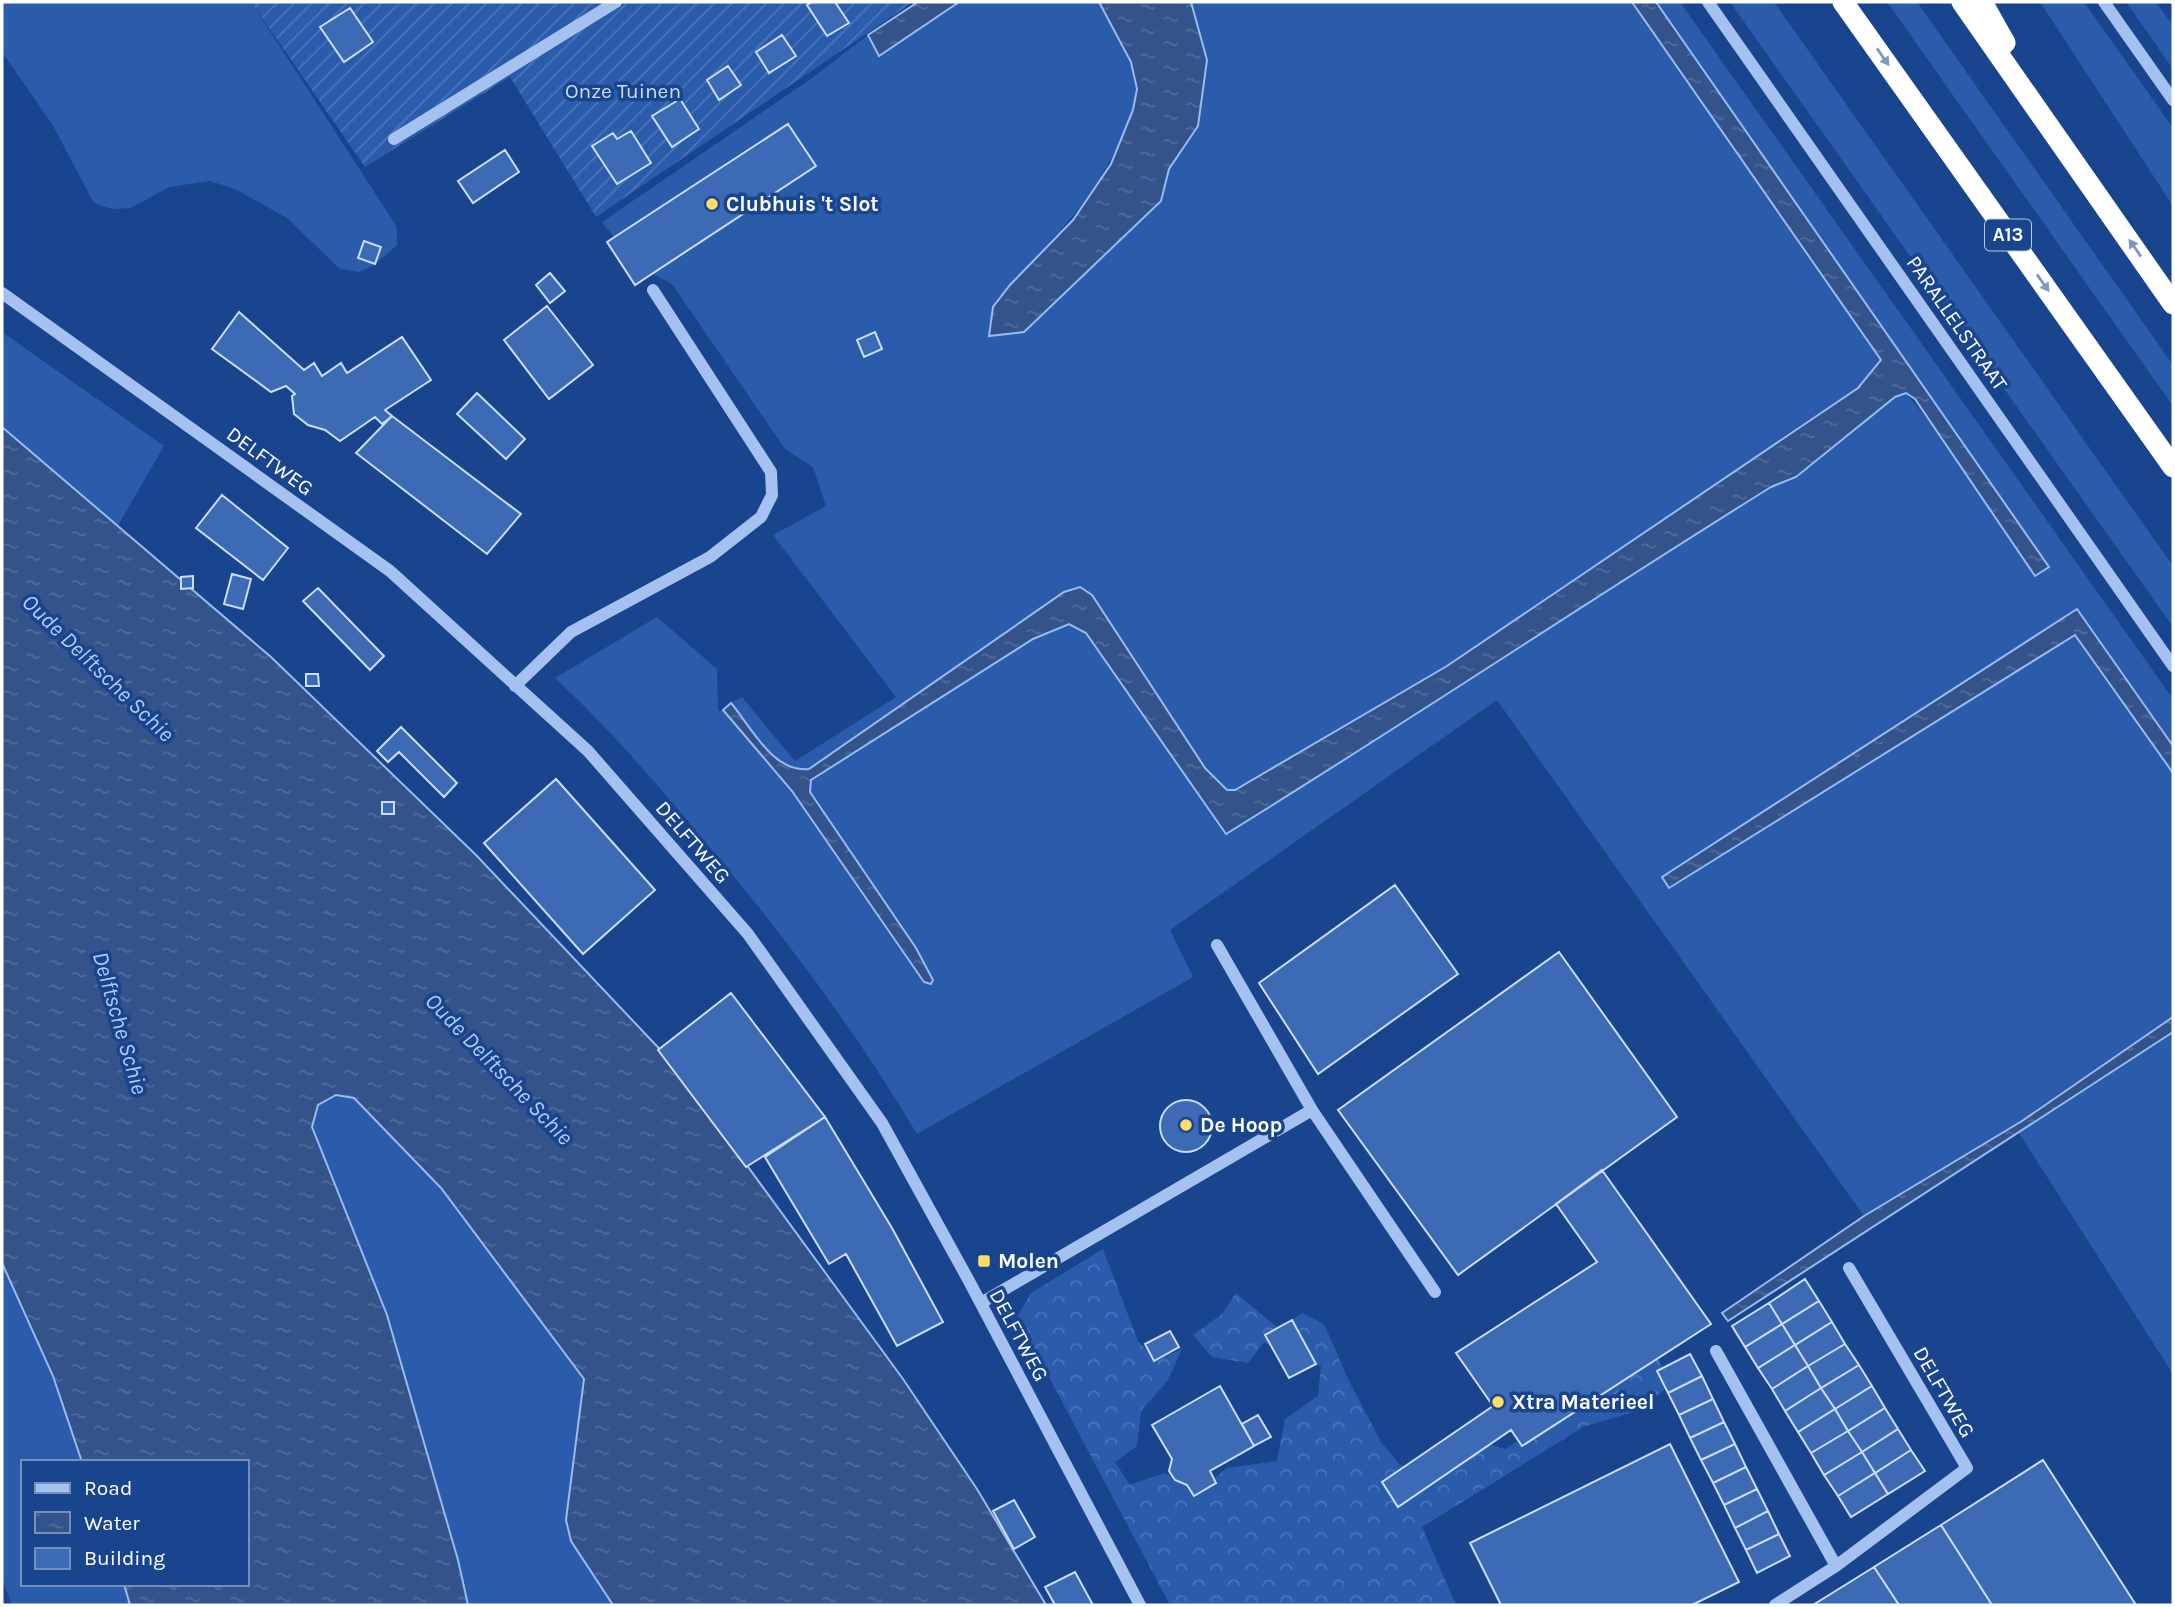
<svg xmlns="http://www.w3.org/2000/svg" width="2175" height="1607" font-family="Karla,sans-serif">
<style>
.grass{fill:#2b5cac}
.forest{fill:url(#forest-crowns)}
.garden{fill:url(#garden-furrows)}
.water{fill:url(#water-ripples);stroke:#98bbf1;stroke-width:2}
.building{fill:#3d6ab4;stroke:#cbddfa;stroke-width:2}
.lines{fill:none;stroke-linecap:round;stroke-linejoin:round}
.minor{stroke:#a5c1ef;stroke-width:12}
.highway{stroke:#fff;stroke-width:21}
.oneway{fill:#8098c1}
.poi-dot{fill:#ffdd62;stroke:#19448e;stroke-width:2.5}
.labels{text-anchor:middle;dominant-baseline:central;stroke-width:7;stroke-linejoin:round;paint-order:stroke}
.shield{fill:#19448e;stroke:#bac7dd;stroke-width:2}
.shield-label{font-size:19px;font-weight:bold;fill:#fff}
.park-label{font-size:21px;fill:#cbddfa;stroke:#19448e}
.poi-label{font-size:21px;font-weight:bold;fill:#fff;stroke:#19448e;text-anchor:start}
.street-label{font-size:21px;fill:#fff;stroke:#19448e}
.water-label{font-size:23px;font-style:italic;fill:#b1cbf6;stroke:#19448e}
</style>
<defs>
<pattern id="forest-crowns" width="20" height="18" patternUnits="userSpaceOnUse" patternTransform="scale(1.75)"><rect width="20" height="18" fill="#2b5cac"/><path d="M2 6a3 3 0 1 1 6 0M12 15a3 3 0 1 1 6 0" fill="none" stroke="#4b74b8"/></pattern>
<pattern id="garden-furrows" width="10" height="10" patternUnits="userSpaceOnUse" patternTransform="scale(1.75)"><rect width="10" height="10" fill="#2b5cac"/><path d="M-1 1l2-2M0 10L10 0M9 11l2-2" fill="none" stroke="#4b74b8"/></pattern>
<pattern id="water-ripples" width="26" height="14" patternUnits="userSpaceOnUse" patternTransform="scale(1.75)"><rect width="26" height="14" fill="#33538a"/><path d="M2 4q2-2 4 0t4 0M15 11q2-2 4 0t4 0" fill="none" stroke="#526d9c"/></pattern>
</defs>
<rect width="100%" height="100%" fill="#19448e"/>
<!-- grass -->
<path class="grass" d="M2 2H251L397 227V245L373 266 359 272 340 269 287 218 235 189 210 181 169 187 131 208 112 209 94 203 52 124 2 52Z
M959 2H1099C1112 28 1137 60 1137 90 1137 104 1129 118 1124 131 1099 193 1056 237 1010 285L1024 332 1160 201 1169 169 1198 127 1207 60 1191 2H1632L1881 360 1858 388 1447 666 1235 790H1228L1205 768 1092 595 809 769C773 772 752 728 731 703L742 697 795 761 896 697 773 535 826 506 813 467 785 449 672 284 637 266 602 222 812 78 868 35 879 56Z
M1656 2H1680L2173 699V746L2076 609 1663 877 1670 888 2075 635 2173 773V1017L2022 1121 1864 1216 1497 700 1170 930 1193 977 917 1134C852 1025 777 926 695 830 651 777 606 725 555 678L657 617 717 669 718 711 723 710 792 791 924 982 930 984 933 980 916 948 810 792 811 780 1033 639 1070 624 1086 633 1226 834C1409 721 1588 601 1771 487L1796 476 1895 397 1906 393 2049 567Z
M1730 2H1774L2173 566V627Z
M1887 2H1917L2173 365V406Z
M2040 2H2084L2173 128V206Z
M2126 2H2156L2173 26V69Z
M2 332 164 446 117 527 2 427Z
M2173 1032V1374L2019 1133Z
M335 1095 354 1098 441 1188 584 1379 571 1541 613 1605H468L458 1560 387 1315 312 1127 318 1105Z
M2 1263 53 1376 82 1462H23V1584H124L130 1605H12L2 1579Z"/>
<!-- forest -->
<path class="forest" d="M1103 1249 1138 1341 1157 1360 1182 1349 1168 1380 1141 1411 1137 1446 1115 1462 1130 1485 1164 1473 1201 1489 1227 1468 1277 1461 1285 1419 1318 1396 1321 1366 1295 1360 1264 1342 1248 1363 1212 1357 1193 1335 1222 1314 1236 1293 1278 1328 1303 1313 1324 1324 1349 1381 1381 1442 1399 1464 1425 1473 1481 1442 1505 1449 1655 1353 1672 1384 1637 1411 1583 1427 1422 1527 1456 1605H1170L1017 1317 1031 1293Z"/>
<!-- garden -->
<path class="garden" d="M251 2H913L596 217 510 77 365 167Z"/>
<!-- water -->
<path class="water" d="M918 2H959L879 56 868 35Z
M1099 2H1191L1207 60 1198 126 1169 169 1161 201 1024 332 989 336 993 307 1010 285 1073 220 1111 164 1133 110 1137 89 1131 62Z
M1632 2H1656L2049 567 2035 576 1915 399 1906 393 1895 397 1796 477 1771 487C1588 601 1409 721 1226 834L1086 633 1069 624 1033 639 811 780 810 792 916 948 933 980 931 984 924 982 792 791 723 710 731 703C752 728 773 773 809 769L1064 592 1080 587 1092 595 1205 768 1227 790H1235L1447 666 1858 388 1881 360Z
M2 427 271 657 476 855 670 1060 903 1379 977 1489 1046 1605H613L571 1541 566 1520 584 1379 441 1188 354 1098 336 1095 318 1105 312 1127 387 1315 458 1560 468 1605H130L124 1584H247V1462H82L53 1376 2 1263Z
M2077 609 2173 746V773L2075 635 1669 888 1662 877Z
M2173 1017V1032L1728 1321 1722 1313 1864 1216 2022 1121Z"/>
<!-- building -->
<path class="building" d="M812 2H835L849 23 827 36 807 5Z
M350 8 373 42 344 62 320 27Z
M782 35 796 56 769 73 756 52Z
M728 66 741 85 719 100 707 80Z
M680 99 699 129 672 147 652 116Z
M788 124 816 166 635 285 607 242Z
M631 131 651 163 617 184 592 146 613 133 617 139Z
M505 150 519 172 473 203 458 181Z
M364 241 381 247 375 264 358 258Z
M550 273 565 291 550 303 536 285Z
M547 306 593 365 549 399 504 340Z
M239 312 304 370 314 363 322 376 341 363 347 373 402 337 431 380 385 410 392 416 382 424 375 417 340 441 325 430 308 425 294 414 292 396 295 394 286 386 271 392 212 349Z
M875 332 882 349 864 357 857 340Z
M477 393 525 439 506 459 457 414Z
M392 416 521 514 487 554 356 453Z
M222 495 288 548 263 580 196 528Z
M232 574 251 579 243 609 224 604Z
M193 576V588L181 589V577Z
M318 588 384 656 370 670 303 601Z
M306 674H318L319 686H306Z
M401 727 457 783 444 797 399 752 388 762 377 751Z
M556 779 655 890 583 954 484 843Z
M382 802H394V814H382Z
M1395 885 1458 974 1318 1074 1259 983Z
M1559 952 1677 1117 1458 1275 1338 1110Z
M731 993 825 1117 746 1167 658 1050Z
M1160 1126a26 26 0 1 1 52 0a26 26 0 1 1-52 0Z
M825 1117 892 1228 943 1322 897 1346 846 1254 829 1264 765 1157Z
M1602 1170 1711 1324 1522 1446 1511 1430 1398 1507 1382 1482 1493 1406 1456 1353 1597 1262 1556 1204Z
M1805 1279 1819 1301 1782 1324 1769 1303Z
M1819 1301 1832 1322 1795 1345 1782 1324Z
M1769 1303 1782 1324 1745 1347 1732 1326Z
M1292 1320 1316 1364 1289 1378 1265 1335Z
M1832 1322 1845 1344 1808 1366 1795 1345Z
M1782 1324 1795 1345 1758 1368 1745 1347Z
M1170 1331 1179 1347 1154 1361 1145 1344Z
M1845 1344 1859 1365 1821 1388 1808 1366Z
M1795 1345 1808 1366 1772 1389 1758 1368Z
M1690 1354 1702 1376 1668 1393 1657 1371Z
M1859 1365 1872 1386 1835 1409 1821 1388Z
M1808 1366 1821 1388 1785 1411 1772 1389Z
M1702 1376 1713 1399 1679 1415 1668 1393Z
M1220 1386 1254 1446 1210 1471 1216 1483 1194 1496 1187 1485 1175 1480 1169 1471 1172 1459 1152 1425Z
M1872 1386 1885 1408 1848 1431 1835 1409Z
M1821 1388 1835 1409 1798 1432 1785 1411Z
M1713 1399 1724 1422 1690 1438 1679 1415Z
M1885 1408 1898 1429 1862 1452 1848 1431Z
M1835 1409 1848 1431 1811 1453 1798 1432Z
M1258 1415 1271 1437 1254 1446 1242 1424Z
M1724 1422 1735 1444 1701 1460 1690 1438Z
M1898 1429 1911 1450 1875 1473 1862 1452Z
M1848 1431 1862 1452 1824 1475 1811 1453Z
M1670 1444 1739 1582 1692 1605H1501L1470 1543Z
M1735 1444 1746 1467 1713 1483 1701 1460Z
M1911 1450 1925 1471 1888 1494 1875 1473Z
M1862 1452 1875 1473 1838 1496 1824 1475Z
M2043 1460 2136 1605H1992L1941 1525Z
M1746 1467 1757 1489 1724 1505 1713 1483Z
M1875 1473 1888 1494 1851 1517 1838 1496Z
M1757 1489 1768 1511 1735 1528 1724 1505Z
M1014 1500 1035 1537 1014 1549 993 1511Z
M1768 1511 1779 1534 1746 1550 1735 1528Z
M1941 1525 1992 1605H1899L1874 1567Z
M1779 1534 1790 1556 1757 1573 1746 1550Z
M1874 1567 1899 1605H1813Z
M1075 1572 1093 1605H1055L1045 1587Z"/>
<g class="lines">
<!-- minor -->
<path class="minor" d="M1708 2 2173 666
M2104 2 2173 100
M394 139 616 2
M2 293 390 571 588 751 748 934 882 1123 969 1281 1140 1605
M515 686 571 632 710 557 761 517 772 495 771 472 653 290
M1312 1110 1435 1292
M981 1303 1312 1110 1217 945
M1716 1351 1836 1566
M1775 1605 1836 1566 1967 1468 1849 1268"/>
<!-- highway -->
<path class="highway" d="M1843 2 2173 467
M1962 2 2173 304
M1982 2 2005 43"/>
</g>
<!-- one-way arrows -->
<defs><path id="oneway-solid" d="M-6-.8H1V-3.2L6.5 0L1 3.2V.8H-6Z" transform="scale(1.75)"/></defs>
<g class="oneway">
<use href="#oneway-solid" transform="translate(1883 57) rotate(55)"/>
<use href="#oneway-solid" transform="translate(2135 248) rotate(-125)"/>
<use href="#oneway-solid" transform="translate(2043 283) rotate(55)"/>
</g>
<!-- markers -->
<g class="poi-dot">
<circle cx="712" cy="204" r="7"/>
<circle cx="1186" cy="1125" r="7"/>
<rect x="977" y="1254" width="14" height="14" rx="3.5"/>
<circle cx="1498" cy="1402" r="7"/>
</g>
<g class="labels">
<!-- shield labels -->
<rect class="shield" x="1985" y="219.5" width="46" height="31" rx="5"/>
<g class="shield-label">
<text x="2008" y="235">A13</text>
</g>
<!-- park labels -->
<g class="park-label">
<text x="623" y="91">Onze Tuinen</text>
</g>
<!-- poi labels -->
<g class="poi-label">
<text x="726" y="204">Clubhuis 't Slot</text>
<text x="1200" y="1125">De Hoop</text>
<text x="998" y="1261">Molen</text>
<text x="1512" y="1402">Xtra Materieel</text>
</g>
<!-- street labels -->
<g class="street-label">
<text transform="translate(1957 323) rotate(55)">PARALLELSTRAAT</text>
<text transform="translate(270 461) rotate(36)">DELFTWEG</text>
<text transform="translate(693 842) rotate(49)">DELFTWEG</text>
<text transform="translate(1019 1335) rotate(62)">DELFTWEG</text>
<text transform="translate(1944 1392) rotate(60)">DELFTWEG</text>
</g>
<!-- water labels -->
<g class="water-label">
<text transform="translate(98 668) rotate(44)">Oude Delftsche Schie</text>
<text transform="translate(120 1023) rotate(74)">Delftsche Schie</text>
<text transform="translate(499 1069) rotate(46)">Oude Delftsche Schie</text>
</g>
</g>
<!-- border -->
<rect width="2175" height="1607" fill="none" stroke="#ffffff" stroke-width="7"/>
<!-- legend -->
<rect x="21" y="1460" width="228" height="126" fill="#19448e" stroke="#758fbb" stroke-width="2"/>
<rect x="35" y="1483" width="35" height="10" fill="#a5c1ef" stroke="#758fbb" stroke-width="2"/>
<text x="84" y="1495" font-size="21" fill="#ffffff">Road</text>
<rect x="35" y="1512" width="35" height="21" fill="url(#water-ripples)" stroke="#758fbb" stroke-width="2"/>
<text x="84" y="1530" font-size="21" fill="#ffffff">Water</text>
<rect x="35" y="1548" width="35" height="21" fill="#3d6ab4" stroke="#758fbb" stroke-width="2"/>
<text x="84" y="1565" font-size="21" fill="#ffffff">Building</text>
</svg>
